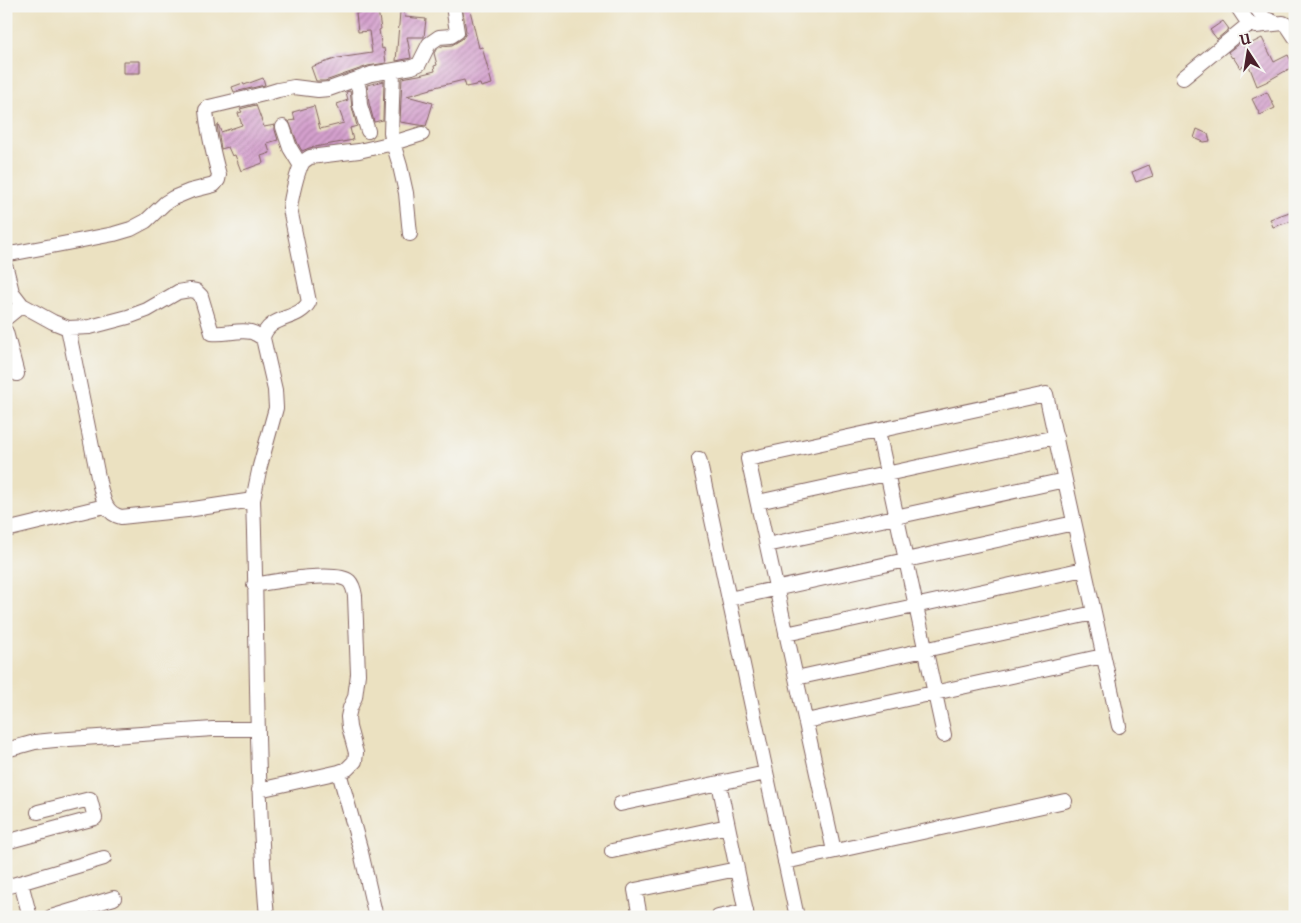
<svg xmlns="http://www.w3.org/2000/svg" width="1301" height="923" font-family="'IM FELL French Canon',serif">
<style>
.building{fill:url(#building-hatch)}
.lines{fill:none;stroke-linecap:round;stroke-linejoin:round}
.minor-casing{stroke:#826360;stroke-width:16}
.minor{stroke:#fff;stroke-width:14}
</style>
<defs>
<pattern id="building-hatch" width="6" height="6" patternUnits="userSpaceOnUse" patternTransform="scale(1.25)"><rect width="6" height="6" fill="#d4a0cd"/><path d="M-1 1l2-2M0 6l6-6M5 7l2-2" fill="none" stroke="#ae82a7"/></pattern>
</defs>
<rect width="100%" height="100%" fill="#f6f6f2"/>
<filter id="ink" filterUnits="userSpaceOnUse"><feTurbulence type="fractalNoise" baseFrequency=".02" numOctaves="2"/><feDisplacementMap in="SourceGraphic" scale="10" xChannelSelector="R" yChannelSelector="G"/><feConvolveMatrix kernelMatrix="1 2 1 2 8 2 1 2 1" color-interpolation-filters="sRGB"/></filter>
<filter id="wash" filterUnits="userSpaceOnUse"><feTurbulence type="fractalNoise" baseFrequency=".0096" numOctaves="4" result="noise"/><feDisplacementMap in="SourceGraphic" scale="20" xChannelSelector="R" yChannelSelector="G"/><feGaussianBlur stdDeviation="1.12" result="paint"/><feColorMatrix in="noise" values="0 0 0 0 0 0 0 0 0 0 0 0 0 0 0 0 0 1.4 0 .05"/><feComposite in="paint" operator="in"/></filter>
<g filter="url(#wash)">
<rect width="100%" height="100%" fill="#ebe1c1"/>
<g id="blocks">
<!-- building -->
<path class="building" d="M462 6H469L479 48 482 47 492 84 481 87 480 84 466 87 464 80 431 88V89L407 96 433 103 426 126 400 122 402 78 419 75 435 71 434 66 437 65 434 53 436 50 442 46 452 45 462 39 465 35 466 31Z
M378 10 381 29 379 30 382 49 384 48 386 63 368 66 325 81H316L311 67 338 58 372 53 369 31 358 32 356 13Z
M400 12H404L405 17 426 19 424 37H407L411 58 396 61Z
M1223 21 1229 29 1217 39 1210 30Z
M1262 38 1274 62 1288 55 1294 66 1266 82 1257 86 1248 63 1240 68 1233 57 1232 58 1228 52 1241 42 1244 47Z
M123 61H140V73H123Z
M263 78 265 85 234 92 232 87 243 83 244 85Z
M384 81 383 120 374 122 369 103 367 85Z
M350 91 352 107 357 126 350 128 353 140 309 148 302 151 298 144 289 121 295 120 293 112 314 106 320 129 344 123 337 104 348 100 346 92Z
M1267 92 1275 108 1260 115 1252 99Z
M256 105 264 127 275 125V130L278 140 267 143 270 153 261 156 263 163 241 171 235 155 232 156 228 147 221 149 217 125 218 124 221 132 242 125 238 113 242 112 240 109Z
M1197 129 1208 134 1210 141 1204 142 1194 138Z
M1149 165 1153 176 1136 182 1132 172Z
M1295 210V220L1273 227 1270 219Z"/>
</g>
</g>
<g filter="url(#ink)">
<use href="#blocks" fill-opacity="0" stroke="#826360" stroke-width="1"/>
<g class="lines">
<defs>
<path id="minor" d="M1237 6 1249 24 1256 26 1283 23 1287 25 1295 37
M1255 6 1264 18 1276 23
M1183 78 1249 24
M356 80 359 89 360 105 368 131
M283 127 290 148 301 166
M410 234 406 193 400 166 393 143 422 134
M6 254 15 253 114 234 131 229 146 221 165 203 173 198 190 191 214 185 218 180 219 175C213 153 208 133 206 110L209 107 268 93 278 90 294 87 318 90 329 89 371 74 412 67 419 64 429 44 439 37 451 36 457 32 453 6
M6 268 12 292 22 305 53 322 68 328 90 327 128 317 147 310 178 292 190 290 196 291 201 296 212 333C225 335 238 329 251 332 255 333 259 336 263 338
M6 318 22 305
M68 328 99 482C103 497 104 513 121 517L187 510 253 500
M6 332 17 374
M878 431 944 735
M699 459 797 917
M758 502 1056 437
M6 530 105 506
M767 545 1065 480
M254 585C272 582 336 570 349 581 353 585 354 590 355 596L358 674 355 697 350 708 348 717 349 727 356 753 355 761 347 769 339 772 259 790
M729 599 1074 523
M786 634 1084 569
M796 678 1094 613
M806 721 1103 656
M6 750 35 742 55 740 213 729H258
M339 772 360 848 375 913 373 917
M719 783 747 917
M620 804 766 773
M6 842 95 818 90 799 38 812
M612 851 728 826
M834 851 748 459 1046 394 1119 726
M785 862 1065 801
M21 883 30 917
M6 887 104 858
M51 917 114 898
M267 917C255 778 258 639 253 500L260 466 276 408 275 390 263 338C268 315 299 321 309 302L290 209C291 199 297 170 303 162 305 160 307 159 310 157L359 151 393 143 391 133 393 71
M640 917 635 890 737 869
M718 917 746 911"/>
</defs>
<!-- minor casing -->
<use href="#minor" class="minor-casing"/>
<!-- minor -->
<use href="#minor" class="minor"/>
</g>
</g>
<!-- margin -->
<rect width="1301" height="923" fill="none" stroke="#f6f6f2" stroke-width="25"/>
<!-- north arrow -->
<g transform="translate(1248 52) rotate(348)" stroke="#f6f6f2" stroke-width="4" paint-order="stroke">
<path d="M0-4L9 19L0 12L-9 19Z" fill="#4a1f2b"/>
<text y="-8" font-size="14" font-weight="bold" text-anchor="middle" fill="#4a1f2b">U</text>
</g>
</svg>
